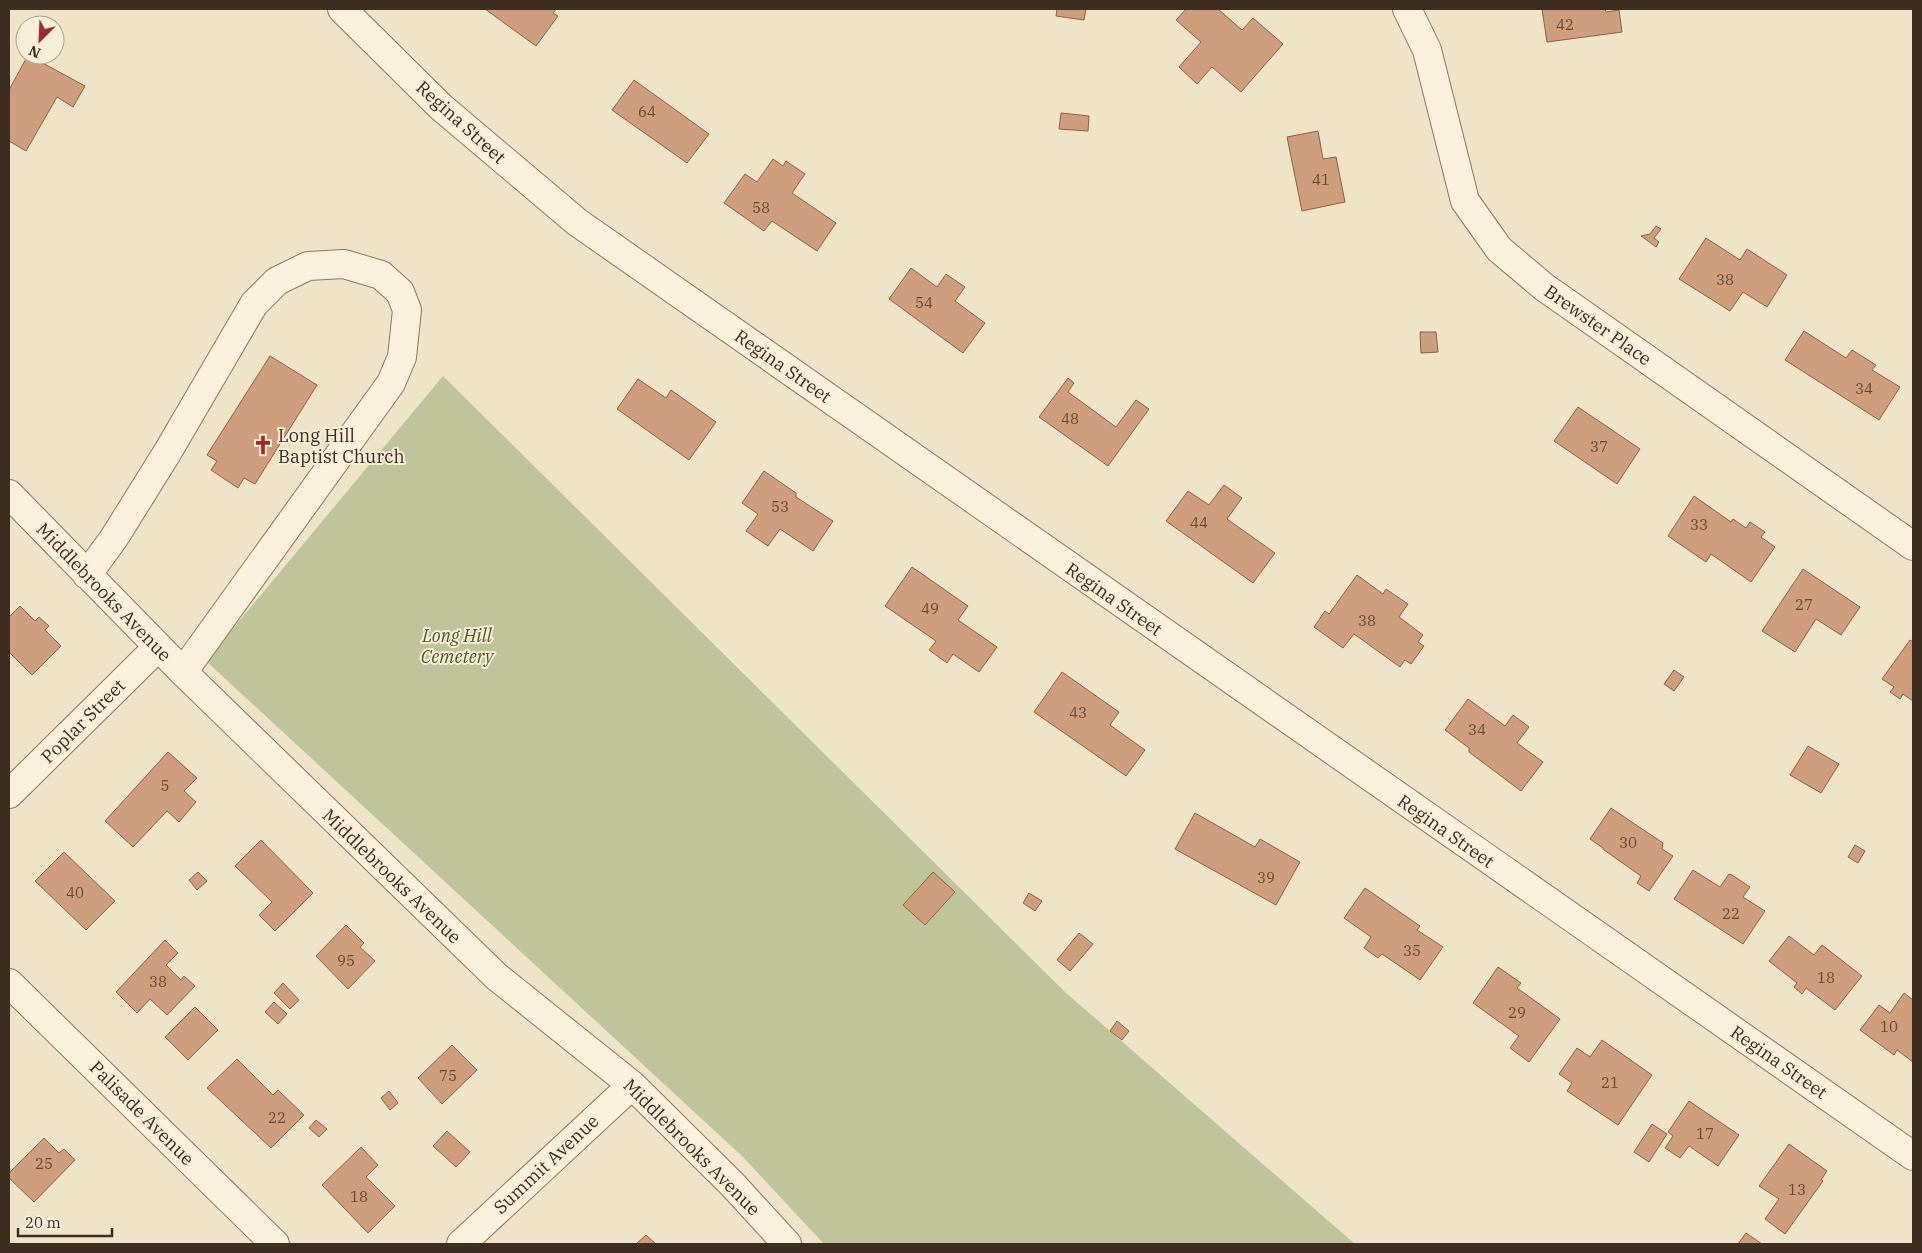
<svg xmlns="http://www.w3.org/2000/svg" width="1922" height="1253" font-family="'IBM Plex Serif',serif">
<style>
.cemetery{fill:#bfc49a}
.building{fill:#cf9f7d;stroke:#8d5f41}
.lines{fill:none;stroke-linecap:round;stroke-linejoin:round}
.minor-casing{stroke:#8d765c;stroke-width:30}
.minor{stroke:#faf1dc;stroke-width:28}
.labels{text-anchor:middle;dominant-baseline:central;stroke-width:4;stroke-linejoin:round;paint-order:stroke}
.number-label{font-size:15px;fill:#624a37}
.street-label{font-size:18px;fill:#3d2e20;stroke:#f7eed8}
.poi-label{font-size:18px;fill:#3d2e20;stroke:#f7eed8;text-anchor:start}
.park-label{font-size:18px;font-style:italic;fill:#4d5a26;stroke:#f7eed8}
</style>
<rect width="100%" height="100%" fill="#f0e4c8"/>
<!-- cemetery -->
<path class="cemetery" d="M443 376 1065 992 1355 1244H824L743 1157 206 661Z"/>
<!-- building -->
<path class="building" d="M485 9H556L553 13 558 16 536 46Z
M1057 9H1086L1084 20 1056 16Z
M1186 9H1218L1242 30 1253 18 1283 44 1241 92 1212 67 1197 84 1179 67 1201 42 1176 20Z
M1542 9H1605L1606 12 1619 10 1622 32 1547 42Z
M28 55 85 86 73 107 57 97 26 151 9 141V90Z
M634 80 709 134 687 163 612 110Z
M1061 113 1089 116 1088 131 1059 129Z
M1318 131 1323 159 1336 157 1345 202 1302 211 1287 137Z
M773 159 783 166 786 161 805 174 792 193 836 223 817 251 772 221 764 231 724 203 745 174 757 182Z
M1656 226 1661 229 1654 238 1659 242 1656 247 1641 236 1650 234Z
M1706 238 1740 260 1747 249 1787 275 1767 307 1743 292 1730 311 1679 279Z
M911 268 937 287 946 274 965 287 955 301 985 323 963 353 889 299Z
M1804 331 1846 358 1852 350 1876 365 1872 370 1900 387 1879 420 1785 360Z
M1420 332H1436L1438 352 1421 353Z
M270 356 317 385 255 484 244 478 238 488 211 470 217 461 207 455Z
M1068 378 1074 383 1068 392 1116 427 1136 400 1149 409 1108 466 1039 417Z
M638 379 666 398 671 390 716 422 689 460 617 409Z
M1578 407 1640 449 1617 484 1554 441Z
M764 471 796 493V497L833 521 813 551 780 529 768 546 746 531 758 514 742 503Z
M1224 485 1242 498 1227 519 1275 553 1253 583 1166 521 1188 491 1209 505Z
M1694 496 1731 522 1733 519 1746 528 1750 522 1765 532 1761 537 1775 547 1751 582 1711 554 1706 562 1668 536Z
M912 567 968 606 958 620 997 647 979 672 953 654 947 663 929 650 936 641 885 606Z
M1803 569 1860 607 1841 635 1816 619 1795 652 1762 631Z
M1357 575 1383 594 1386 589 1408 604 1399 617 1423 635 1418 642 1424 646 1411 664 1405 660 1400 667 1354 634 1343 648 1314 627 1325 611 1329 614Z
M20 606 35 621 39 617 49 626 45 630 61 646 32 675 9 652V617Z
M1910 640 1913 642V701L1903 694 1900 699 1890 692 1894 687 1882 679Z
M1674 670 1684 677 1674 691 1664 684Z
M1062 672 1119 712 1110 725 1145 750 1126 776 1034 712Z
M1468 699 1505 726 1513 715 1529 727 1517 743 1543 762 1521 791 1469 752V748L1445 730Z
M1808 746 1839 764 1821 793 1790 775Z
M168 752 197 778 184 791 196 802 179 822 167 811 133 847 105 821Z
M1611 808 1663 843 1662 849 1673 856 1649 891 1637 883 1641 876 1604 850 1603 848 1590 839Z
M1195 813 1255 847 1260 839 1300 862 1276 905 1175 849Z
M261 840 313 893 275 931 259 915 272 902 235 866Z
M1855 845 1865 851 1858 863 1848 857Z
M64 852 115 901 86 930 35 881Z
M1693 870 1720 887 1729 874 1732 875 1750 887 1743 897 1765 911 1743 944 1674 899Z
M198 872 207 881 197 890 189 880Z
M933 872 955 892 925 925 903 905Z
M1365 888 1420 926 1417 930 1443 947 1420 980 1382 954 1378 958 1364 948 1371 937 1344 918Z
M1029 893 1042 901 1035 911 1023 903Z
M346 925 364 943 360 947 375 961 348 989 316 956Z
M1079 933 1093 944 1070 971 1057 960Z
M1789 936 1814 955 1822 945 1862 976 1835 1010 1806 988 1802 994 1794 987 1797 983 1769 961Z
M165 940 178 953 166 965 181 980 184 976 195 986 167 1015 150 999 137 1013 116 992Z
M1498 967 1521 983 1517 988 1560 1019 1529 1062 1510 1048 1519 1036 1473 1003Z
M283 983 299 1000 290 1009 274 993Z
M1904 993 1913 1000V1062L1897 1050 1894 1055 1860 1030 1879 1005 1890 1013Z
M274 1002 287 1014 278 1024 265 1012Z
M195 1007 218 1030 188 1060 165 1037Z
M1117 1021 1129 1031 1122 1040 1110 1031Z
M1602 1040 1652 1075 1618 1125 1567 1091 1572 1083 1559 1074 1577 1048 1590 1057Z
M452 1045 477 1070 442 1104 418 1078Z
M237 1059 273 1095 278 1090 304 1115 271 1148 207 1088Z
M389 1091 398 1103 390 1110 381 1098Z
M1689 1101 1739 1135 1718 1166 1689 1146 1680 1158 1665 1148 1673 1136 1668 1132Z
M316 1120 327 1129 319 1137 309 1128Z
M1652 1124 1667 1134 1649 1162 1634 1152Z
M447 1131 470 1152 456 1167 433 1146Z
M44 1138 59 1153 64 1149 75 1160 34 1202 9 1178V1173Z
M1789 1144 1827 1171 1821 1180 1823 1181 1785 1234 1765 1219 1779 1199 1759 1186Z
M361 1147 378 1165 366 1177 395 1206 368 1233 322 1185Z
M1746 1233 1762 1244H1738Z
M646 1235 656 1244H636Z"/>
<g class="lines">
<defs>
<path id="minor" d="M342 9 441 107 577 222 1913 1156
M1407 9 1427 50 1465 201 1499 249 1544 287 1913 546
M9 494 183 672 497 977 632 1085 733 1185 787 1244
M87 575 114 538 167 453 254 304 277 281 308 266 344 264 381 275 400 292 407 310 402 357 391 383 183 672
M9 794 158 647
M9 983 275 1244
M461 1244 632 1085"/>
</defs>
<!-- minor casing -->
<use href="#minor" class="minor-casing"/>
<!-- minor -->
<use href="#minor" class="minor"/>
</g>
<!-- icons -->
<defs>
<symbol id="church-bare" viewBox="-9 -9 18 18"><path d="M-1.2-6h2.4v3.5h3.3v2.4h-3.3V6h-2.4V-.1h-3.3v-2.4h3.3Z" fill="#9e2a2b" stroke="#f7eed8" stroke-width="2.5" paint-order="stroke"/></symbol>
</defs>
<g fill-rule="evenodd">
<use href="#church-bare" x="249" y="431" width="28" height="28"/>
</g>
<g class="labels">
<!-- number labels -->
<g class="number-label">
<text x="1565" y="24">42</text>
<text x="647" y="111">64</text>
<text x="1321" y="179">41</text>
<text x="761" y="207">58</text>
<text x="1725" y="279">38</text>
<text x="924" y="302">54</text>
<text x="1864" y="388">34</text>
<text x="1070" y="418">48</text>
<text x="1599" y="446">37</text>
<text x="780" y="506">53</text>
<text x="1199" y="522">44</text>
<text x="1699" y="524">33</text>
<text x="1804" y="604">27</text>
<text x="930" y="608">49</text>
<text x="1367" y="620">38</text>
<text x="1078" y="712">43</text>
<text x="1477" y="729">34</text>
<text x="165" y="785">5</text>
<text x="1628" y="842">30</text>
<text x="1266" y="877">39</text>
<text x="75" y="892">40</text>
<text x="1731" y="913">22</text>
<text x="1412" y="950">35</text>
<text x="346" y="960">95</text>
<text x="1826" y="977">18</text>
<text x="158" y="981">38</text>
<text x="1517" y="1012">29</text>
<text x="1889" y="1026">10</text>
<text x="448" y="1075">75</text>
<text x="1610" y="1082">21</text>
<text x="277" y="1117">22</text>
<text x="1705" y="1133">17</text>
<text x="44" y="1163">25</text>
<text x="1797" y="1189">13</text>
<text x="359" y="1196">18</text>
</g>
<!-- street labels -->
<g class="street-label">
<text transform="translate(461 122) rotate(42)">Regina Street</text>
<text transform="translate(1598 325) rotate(35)">Brewster Place</text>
<text transform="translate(783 366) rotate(35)">Regina Street</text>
<text transform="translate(104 592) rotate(46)">Middlebrooks Avenue</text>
<text transform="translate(1114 599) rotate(35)">Regina Street</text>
<text transform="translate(83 721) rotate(-45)">Poplar Street</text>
<text transform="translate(1446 831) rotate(35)">Regina Street</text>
<text transform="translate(392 876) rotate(44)">Middlebrooks Avenue</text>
<text transform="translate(1779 1062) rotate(35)">Regina Street</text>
<text transform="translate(142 1113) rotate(45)">Palisade Avenue</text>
<text transform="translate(692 1147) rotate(45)">Middlebrooks Avenue</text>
<text transform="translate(546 1164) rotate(-43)">Summit Avenue</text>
</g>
<!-- poi labels -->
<g class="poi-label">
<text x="278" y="435">Long Hill<tspan x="278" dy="21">Baptist Church</tspan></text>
</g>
<!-- park labels -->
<g class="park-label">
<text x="457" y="635">Long Hill<tspan x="457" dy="21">Cemetery</tspan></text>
</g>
</g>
<!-- border -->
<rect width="1922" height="1253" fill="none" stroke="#3d2e20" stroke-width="20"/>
<!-- north arrow -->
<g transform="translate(40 40) rotate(204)"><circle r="24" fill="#f7eed8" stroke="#ada18e"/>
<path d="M0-4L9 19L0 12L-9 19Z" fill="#9e2a2b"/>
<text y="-8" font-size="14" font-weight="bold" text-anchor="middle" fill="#3d2e20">N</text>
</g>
<!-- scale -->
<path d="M18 1228v8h94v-8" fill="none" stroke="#3d2e20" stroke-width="2.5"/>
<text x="25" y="1228" font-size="15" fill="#3d2e20" stroke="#f7eed8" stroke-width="4" paint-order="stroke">20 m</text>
</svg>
